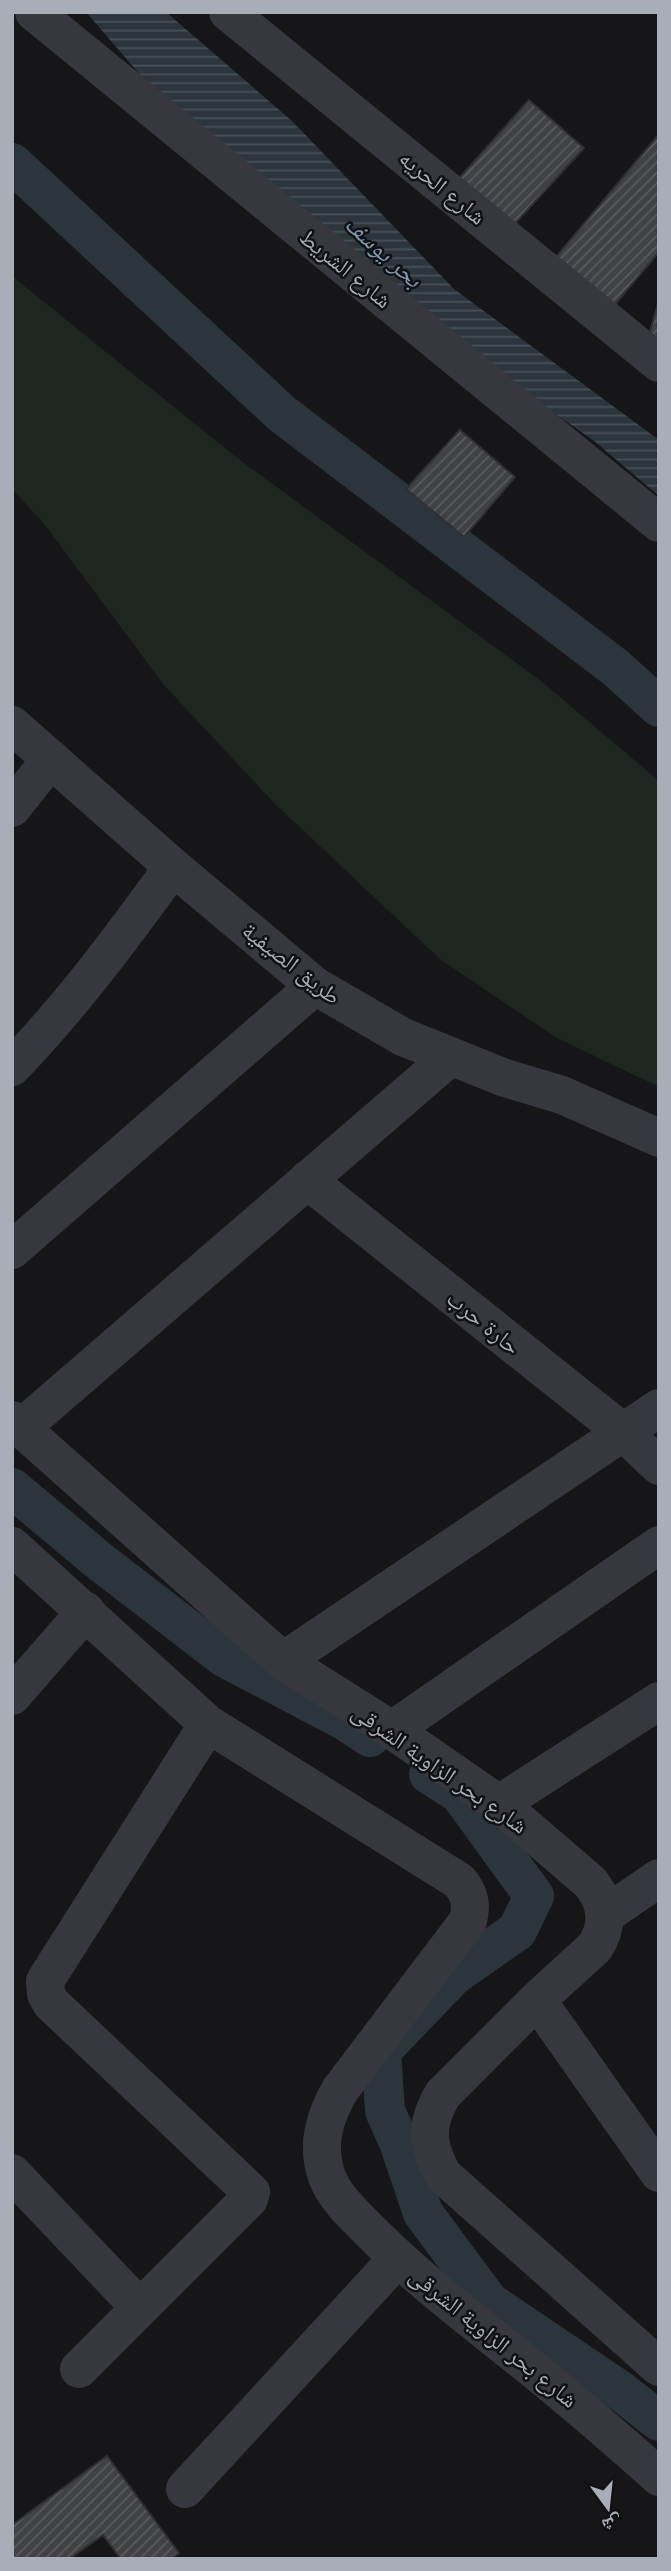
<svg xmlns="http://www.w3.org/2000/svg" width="671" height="2571" font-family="Quicksand,'Noto Naskh Arabic',sans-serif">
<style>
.green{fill:#1e261f}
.water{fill:url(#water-rules)}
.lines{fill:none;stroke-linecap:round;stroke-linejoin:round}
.canal{stroke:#2c353c;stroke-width:40}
.building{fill:url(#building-hatch);stroke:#303034;stroke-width:2}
.minor{stroke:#37383d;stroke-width:38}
.tertiary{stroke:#37383d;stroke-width:38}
.labels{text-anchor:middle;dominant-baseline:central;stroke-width:5;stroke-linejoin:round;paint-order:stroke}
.street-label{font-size:23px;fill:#a8adb8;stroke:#111113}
.water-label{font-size:24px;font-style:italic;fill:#7f9bb3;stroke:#111113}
</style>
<defs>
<pattern id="water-rules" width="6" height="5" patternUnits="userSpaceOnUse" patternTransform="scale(1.75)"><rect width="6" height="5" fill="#2c353c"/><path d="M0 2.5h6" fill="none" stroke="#485056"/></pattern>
<pattern id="building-hatch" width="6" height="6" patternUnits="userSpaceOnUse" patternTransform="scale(1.75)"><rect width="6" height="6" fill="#404145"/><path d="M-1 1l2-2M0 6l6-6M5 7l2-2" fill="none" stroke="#595a5e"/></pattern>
</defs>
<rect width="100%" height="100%" fill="#161618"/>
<!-- green -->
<path class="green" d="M12 276 236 457 541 681 659 781V1087L557 1038 441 960 274 803 163 684 45 525 12 489Z"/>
<!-- water -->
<path class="water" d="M86 12H166L292 121 454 289 659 440V496L593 440 396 303 187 129Z"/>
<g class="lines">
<!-- canal -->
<path class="canal" d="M12 163 281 413 616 668 659 707
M12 1488 98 1560 224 1657 344 1720 370 1737
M429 1774 460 1794 534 1896 517 1931 454 1975 381 2051 385 2111 399 2142 423 2213 489 2302 618 2389 659 2421"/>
</g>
<!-- building -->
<path class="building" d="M529 100 584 148 508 231 454 184Z
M659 134V252L606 315 551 263Z
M659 300V352L647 342Z
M460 430 515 477 464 537 406 489Z
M107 2456 179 2553 171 2559H121L103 2535 69 2559H12V2525Z"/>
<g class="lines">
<!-- minor -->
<path class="minor" d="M34 12 659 523
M228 12 659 363
M12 808 51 759
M12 1067C72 1005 122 937 173 867
M307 1180 623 1432 659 1466
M12 1250 315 986
M12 1420 283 1661 392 1730 499 1804 591 1883C607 1904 609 1925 595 1947L537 2000 443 2094C425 2124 426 2144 443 2175L659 2367
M21 1428 449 1058
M12 1546 208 1724 459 1881C470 1894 472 1904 468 1921L340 2090C324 2118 316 2145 327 2177 335 2197 351 2212 366 2227 417 2279 476 2323 533 2369 576 2404 618 2440 659 2477
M283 1661 659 1408
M12 1696 86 1611
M392 1730 659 1545
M499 1804 659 1701
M605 1915 659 1878
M537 2000 659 2173
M12 2173 140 2308
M79 2369 249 2199 251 2192 51 2003 46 1994 45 1981 208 1724
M185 2489 397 2259"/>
<!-- tertiary -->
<path class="tertiary" d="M12 725 173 867 315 986 403 1037 505 1078 562 1095 659 1138"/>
</g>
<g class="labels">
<!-- street labels -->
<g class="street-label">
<text transform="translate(443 187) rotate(39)">شارع الحريه</text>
<text transform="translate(346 268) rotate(39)">شارع الشريط</text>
<text transform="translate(292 963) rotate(38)">طريق الصيفية</text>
<text transform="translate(484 1322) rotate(39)">حارة حرب</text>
<text transform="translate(440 1768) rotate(35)">شارع بحر الزاوية الشرقى</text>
<text transform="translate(494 2337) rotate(39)">شارع بحر الزاوية الشرقى</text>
</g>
<!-- water labels -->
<g class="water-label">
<text transform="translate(384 251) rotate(42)">بحر يوسف</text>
</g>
</g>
<!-- border -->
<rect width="671" height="2571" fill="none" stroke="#a8adb8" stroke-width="28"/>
<!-- north arrow -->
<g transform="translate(608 2508) rotate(165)" stroke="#111113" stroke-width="5" paint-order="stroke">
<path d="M0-5L12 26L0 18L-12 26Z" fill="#a8adb8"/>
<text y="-10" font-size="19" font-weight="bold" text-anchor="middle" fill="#a8adb8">ش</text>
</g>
</svg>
